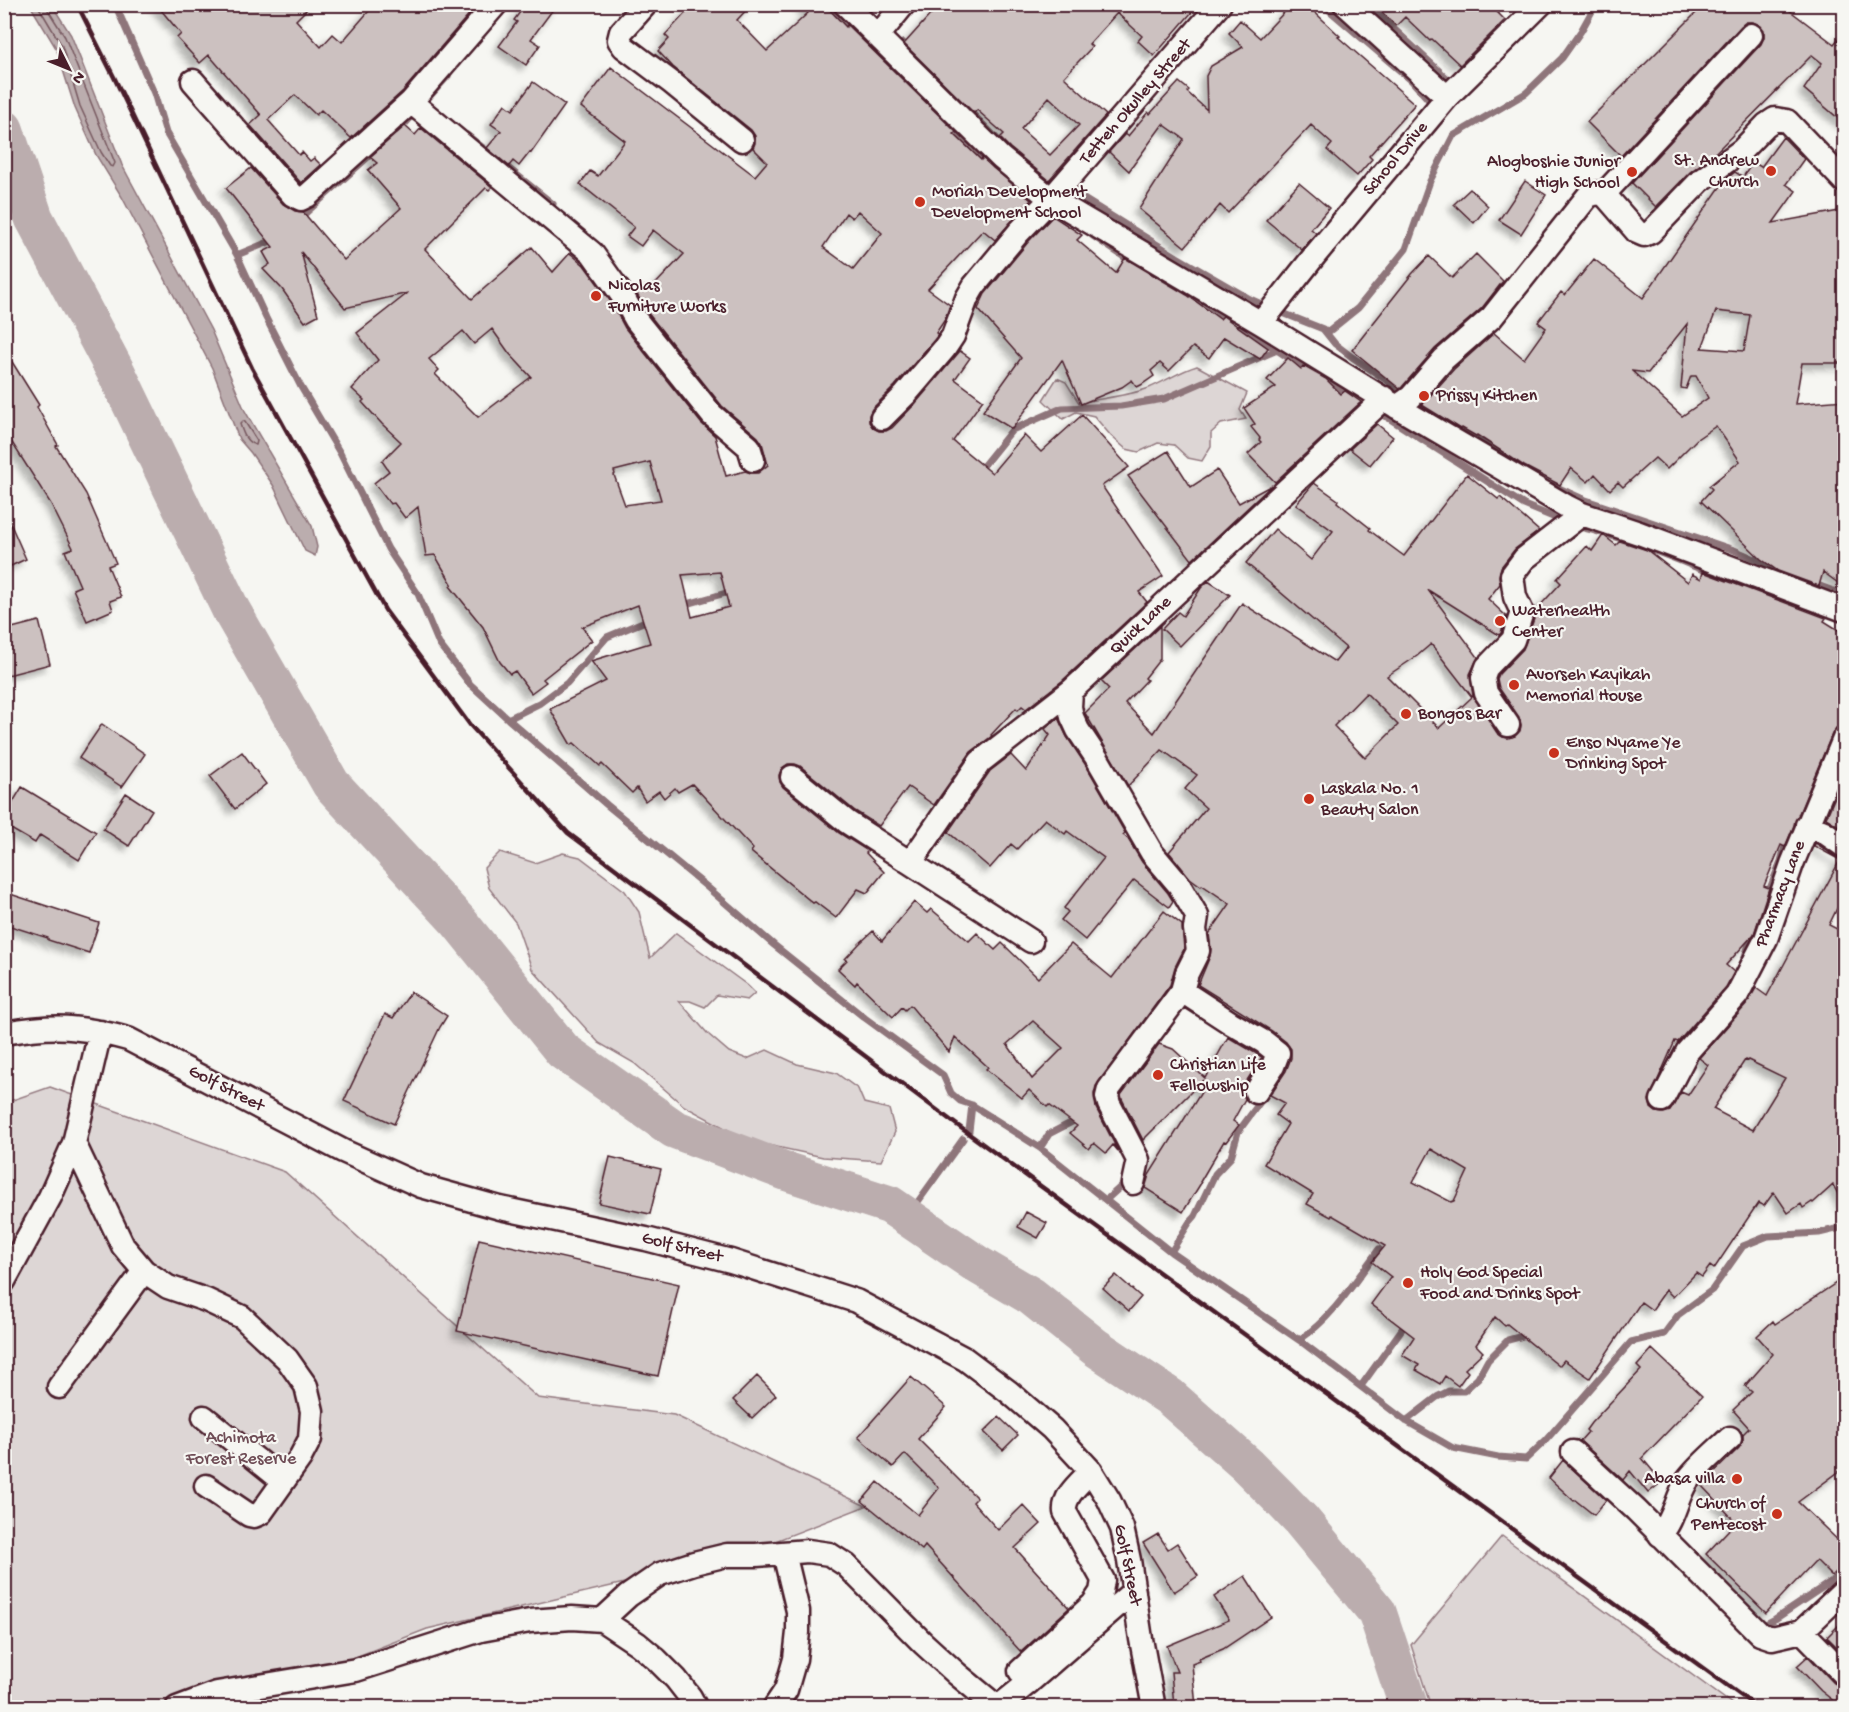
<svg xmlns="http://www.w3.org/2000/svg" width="1849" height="1712" font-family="'Gochi Hand',sans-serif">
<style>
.green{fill:#ddd6d5;stroke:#947a80;stroke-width:1.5}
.water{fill:#bbadae;stroke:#8e747a;stroke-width:1.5}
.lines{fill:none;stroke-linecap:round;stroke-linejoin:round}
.shore{stroke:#77585f;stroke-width:1.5}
.stream{stroke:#8e747a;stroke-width:7}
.river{stroke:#bbadae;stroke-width:39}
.building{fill:#ccc1c0;stroke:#4a1f2b;stroke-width:1.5;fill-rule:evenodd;filter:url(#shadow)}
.minor-casing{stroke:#4a1f2b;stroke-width:27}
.minor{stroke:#f6f6f2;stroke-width:22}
.rail{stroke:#4a1f2b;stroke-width:4.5}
.poi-dot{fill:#c8321e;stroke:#f6f6f2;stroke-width:2}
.labels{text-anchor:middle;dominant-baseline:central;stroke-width:4.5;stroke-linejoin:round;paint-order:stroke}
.street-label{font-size:18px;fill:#4a1f2b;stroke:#f6f6f2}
.poi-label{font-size:18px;fill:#4a1f2b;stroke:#f6f6f2;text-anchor:start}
.park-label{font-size:18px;fill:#6f4d56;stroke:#f6f6f2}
</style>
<defs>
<filter id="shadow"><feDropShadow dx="-5.5" dy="5.5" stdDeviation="3" flood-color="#0004"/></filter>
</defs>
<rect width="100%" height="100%" fill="#f6f6f2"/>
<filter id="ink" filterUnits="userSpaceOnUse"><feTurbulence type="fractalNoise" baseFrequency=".0167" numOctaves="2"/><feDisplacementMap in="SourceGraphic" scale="12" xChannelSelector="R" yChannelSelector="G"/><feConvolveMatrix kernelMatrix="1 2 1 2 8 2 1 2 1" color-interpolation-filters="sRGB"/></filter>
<g filter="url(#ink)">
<!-- green -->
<path class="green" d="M1197 366 1247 393 1240 410 1246 419 1221 424 1211 433V446L1202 461 1188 458 1174 445 1158 443 1139 452 1126 449 1111 436 1094 416 1076 412 1063 419 1043 400 1057 378 1066 382 1079 403C1101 398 1129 396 1149 388 1166 381 1180 371 1197 366Z
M500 852 535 863 563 853 580 857 625 891 639 912 650 958 676 933 747 985 755 993 747 1000 717 995 705 1007 690 1001H679L708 1034 729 1052 747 1059 767 1050 797 1064 836 1073 858 1089 864 1103 889 1109 895 1132 881 1161 823 1157 749 1141 684 1106 634 1063 599 1043 532 969 516 923 489 888 484 868Z
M50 1087 285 1172 538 1398 674 1415 866 1506 731 1558 427 1629 227 1707H5L4 1103Z
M1502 1536 1736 1707H1431L1411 1645Z"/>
<!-- water -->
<path class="water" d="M30 5H52L71 35 122 165 211 330 245 411 312 526 317 547 315 556 305 551 273 485 251 453 239 439 212 368 122 197 96 155 75 108 56 48Z"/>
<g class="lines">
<!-- shore -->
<path class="shore" d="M37 4 62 46 80 106 101 152 110 166 113 167 115 163 65 37 48 10V4
M243 421 245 422 257 441 256 445C246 443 243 433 240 424Z"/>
<!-- stream -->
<path class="stream" d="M115 4 154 93 166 133 237 255 266 318 301 387 340 453 388 549 418 594 439 644 470 684 508 719 607 805 707 887 774 945 865 1018 943 1075 951 1093 960 1101 972 1105 1040 1148 1171 1252 1299 1340 1406 1421 1453 1448 1498 1457 1526 1459 1546 1440 1631 1342 1664 1334 1678 1315 1712 1290 1743 1246 1768 1236 1819 1233 1844 1227
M826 4 900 78
M1322 4 1411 80 1435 107
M1367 4 1448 79 1453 87
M1245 6 1246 4
M903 43 1002 144
M950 129 980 156 1012 181
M467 135 553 204
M1028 167 1057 184
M1079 196 1177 257 1250 299 1268 307
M298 220 405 124 448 76
M1093 236 1136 265
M237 255 276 239
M1194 301 1228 322
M1275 310 1323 329 1335 344 1352 357 1430 409
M1240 329 1277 350 1310 372
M1327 333 1358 308 1406 249 1430 181 1453 136 1526 93 1562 58 1581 31 1596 4
M1327 383 1348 392 1524 505 1565 522
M1455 425 1526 470
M979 471 1012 430 1062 408 1121 406 1164 399 1277 350
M1552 485 1583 499 1734 550 1780 570
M1576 526C1650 543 1718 581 1791 601
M1812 583 1844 595
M680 606 733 591
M508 719 540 703 567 683 607 637 650 619
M1761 911 1781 861 1788 837
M1741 968 1754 930
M969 1131 972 1105
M1040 1148 1049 1134 1080 1118
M1106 1200 1128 1180
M890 1205 917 1203 963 1139
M1171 1252 1189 1223 1195 1216 1215 1174 1231 1157 1238 1132 1263 1098
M1299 1340C1333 1318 1355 1281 1379 1249
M1361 1386 1407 1322
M1406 1421 1437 1397 1449 1391H1464L1478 1378 1488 1360 1508 1340 1530 1334
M1758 1628 1775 1619 1844 1573"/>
<!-- river -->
<path class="river" d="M4 129 34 218 117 374 231 610 331 784 458 921 563 1051 674 1129 788 1172 890 1205 978 1265 1031 1296 1095 1347 1170 1397 1247 1465 1278 1496 1301 1520 1377 1612 1409 1708"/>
</g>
<!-- building -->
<path class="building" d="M156 4H312L296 20 321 47 333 34 342 42 375 4H463L471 12 403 91 351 138 321 110 316 115 295 95 268 120 299 155 302 152 310 161 314 158 321 165 301 183 250 125 261 115 209 55 200 63 177 38 181 34Z
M526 4H557L531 39 540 45 526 65 499 46 517 22 514 20Z
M694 4H752L737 20 767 51 808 13 800 4H824L846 27 847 25 956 132 954 134 981 160 982 158 1031 200 995 240 983 230 928 289 950 305 944 321 936 333 938 335 934 340 895 386 872 409 869 415V422L873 428 879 431H886L892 428 915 404 960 351 970 358 955 379 983 400 953 441 992 473 1024 435 1041 452 1082 415 1129 467 1102 486 1163 576 1139 592 1147 602 1062 681 1026 709 1022 706 1018 710 1016 708 991 735 992 736 971 752 934 805 908 787 879 826 855 811 800 766 795 764H788L782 768 779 775 780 782 783 787 839 833 868 851 866 853 884 872 867 893 858 889 836 918 815 902 813 903 751 852 753 849 692 784 678 792 675 788 664 798 659 791 645 801 637 788 632 793 602 764 600 766 574 743 571 745 550 709 606 681 591 661 650 643 638 605 582 627 592 640 543 679 546 682 531 693 515 671 510 674 500 662 483 627 450 586 452 584 435 555 426 556 418 507 405 518 394 503 390 504 374 483 389 471 382 461 401 442 382 424 362 402 364 400 352 389 378 360 357 333 408 293 345 308 301 252 318 315 305 322 282 289 263 269 270 264 263 252 273 247 226 188 251 168 283 204 295 211 303 212 344 260 401 208 368 170 377 163 370 157 405 126 415 135 421 128 492 187 489 190 486 188 425 249 472 299 532 247 553 272 570 253 584 265 611 302 625 328 701 423 715 436 726 476 745 471 751 473H758L768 465 762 443 758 437 722 406 647 312 637 294 644 286 649 291 684 254 653 230 641 246 627 236 634 227 580 184 590 171 598 176 625 141 581 107 611 67 755 176 767 162 753 148 755 143V136L751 130 673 67 658 51 669 39 665 35ZM858 211 882 233 853 269 823 247 846 213 852 218ZM492 329 509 353 531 377 478 417 435 374 439 370 429 359 463 331 474 344ZM650 462 661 500 625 505 614 475 615 474 614 471ZM720 572 729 607 692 617 682 575Z
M940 4H1199L1154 56 1138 41 1142 36 1117 13 1089 44 1092 47 1064 77 1106 115 1049 180 1010 148 1000 138 1004 134 977 110 974 113 904 44ZM1049 97 1079 125 1050 155 1021 129Z
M1292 4H1306L1340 36 1338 37 1415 104 1369 156 1372 159 1357 176 1327 150 1332 144 1311 125 1228 213 1220 205 1185 247 1139 209 1184 139 1163 124 1129 171 1109 152 1125 134 1128 136 1148 112 1150 114 1179 82 1189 90 1187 92 1207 110 1206 76 1211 66 1243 47 1229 33 1240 20 1260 38Z
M1374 4H1489L1505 20 1460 65 1432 39 1430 41 1405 17 1396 26Z
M1705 4H1781L1834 44 1845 31V124L1804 89 1822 63 1812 55 1713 155 1690 172 1656 207 1632 183 1761 44 1764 37V30L1761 26 1753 22H1746L1741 26 1621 156 1587 122Z
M533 82 565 105 531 153 530 152 519 166 513 161 509 166 487 148 501 131 491 124 505 104 513 110Z
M1783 137 1804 159 1786 184 1796 191 1773 223 1845 210V363H1802L1795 404 1845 400V588L1823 572 1819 586 1778 571 1761 559 1701 501 1712 489 1709 486 1740 461 1716 426 1697 439 1667 469 1655 458 1623 487 1618 482 1610 490 1595 474 1588 482 1571 468 1560 485 1524 466 1477 435 1476 436 1462 428 1461 429 1422 405 1454 369 1494 333 1524 359 1546 328 1538 322 1561 292 1565 295 1594 259 1643 298 1725 180 1735 172 1743 177 1753 162 1761 167ZM1716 311 1750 315 1744 351 1702 348ZM1687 324 1681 388 1686 389 1691 376H1696L1708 398 1682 416 1632 371 1648 373Z
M1525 181 1546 195 1521 234 1499 220Z
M1299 183 1329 208 1311 229 1316 233 1302 250 1266 220Z
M1470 189 1488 206 1474 223 1454 204Z
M1053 216 1082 235 1077 240 1116 273 1125 258 1187 295 1220 319 1223 316 1268 348 1260 359 1224 337 1209 358 1193 347 1169 371 1160 363 1151 371 1154 376 1141 385 1137 387 1132 380 1122 387 1081 404 1062 360 1012 429 983 411 1021 358 978 309 985 294 1029 241Z
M1476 254 1503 281 1482 308 1435 349 1402 387 1400 389 1352 350 1412 274 1429 256 1452 278Z
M4 349 39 405 37 407 58 445 56 446 86 494 116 563 108 566 121 597 110 601 113 610 87 621 73 589 80 586 65 551 73 548 51 504 4 430Z
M1288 358 1301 369 1303 366 1326 379 1341 394 1345 391 1361 402 1275 482 1248 454 1261 442 1259 440 1260 438 1251 427 1255 424 1244 408 1276 387 1267 380Z
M1377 424 1393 437 1370 465 1350 449Z
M1168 451 1191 487 1217 470 1239 503 1272 485 1192 560 1128 476Z
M1467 474 1498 499 1500 497 1539 531 1515 549 1501 567 1499 576 1500 584 1488 599 1506 616 1501 633 1499 635 1428 590 1478 657 1470 674 1473 696 1497 733 1503 737 1508 738 1515 736 1520 731 1521 725 1519 717 1499 688 1497 679 1499 674 1523 649 1535 616V611L1561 583 1557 579 1587 546 1592 551 1603 535 1616 545 1620 541 1647 550 1688 582 1692 574 1701 579 1703 572 1826 618 1824 621 1845 634V726L1836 728 1832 734 1785 847 1781 845 1764 886 1769 888 1754 934 1726 965 1734 972 1726 987 1678 1042 1675 1041 1649 1100 1651 1108 1656 1112 1663 1113 1670 1111 1681 1092 1688 1095 1708 1065 1699 1058 1747 1004 1756 988 1767 996 1840 860 1814 846 1815 843 1817 844 1836 857 1845 859V892L1829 925 1845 933V1207L1833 1185 1813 1203 1812 1202 1803 1208 1801 1204 1788 1213 1774 1192 1764 1206 1758 1203 1714 1269 1710 1266 1702 1277 1696 1273 1673 1297 1666 1290 1652 1310 1641 1302 1590 1378 1564 1360 1559 1366 1507 1324 1505 1326 1495 1317 1476 1345 1483 1352 1465 1369 1468 1372 1458 1386 1445 1376 1440 1384 1416 1370 1419 1365 1402 1355 1414 1337 1371 1304 1391 1277 1372 1262 1385 1246 1332 1215 1331 1217 1307 1204 1313 1194 1264 1164 1288 1124 1276 1115 1285 1103 1270 1095 1286 1071 1291 1058V1049L1286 1042 1272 1031 1198 985 1210 956 1211 949 1209 934 1230 904 1202 885 1201 886 1190 878 1169 852 1206 808 1185 789 1197 775 1162 750 1128 786 1085 713 1109 689 1101 681 1160 626V659L1145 678 1147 680 1125 703 1154 733 1242 603 1335 662 1346 648 1246 563 1275 529 1311 560 1333 531 1296 504 1314 483 1338 500 1337 502 1370 528 1369 530 1404 556ZM1431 644 1472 697 1439 728 1387 676 1417 656ZM1366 693 1398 725 1365 758 1334 726ZM1745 1060 1747 1061 1748 1060 1785 1078 1753 1130 1713 1109ZM1431 1149 1468 1171 1454 1201 1451 1202 1413 1182Z
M4 509 26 559 4 569Z
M1208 581 1230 595 1180 646 1162 629 1178 612 1183 616 1201 588Z
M39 621 50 664 4 676V630Z
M1058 718 1067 737 1087 767 1125 833 1123 835 1128 839 1142 862 1168 893 1173 901 1169 907 1134 880 1085 940 1061 920 1068 912 1064 908 1104 858 1067 831 1065 834 1045 819 1017 849 1011 844 990 868 948 832 990 771 1011 755 1026 771 1050 735 1045 729Z
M102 724 145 754 122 787 79 758Z
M242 752 266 784 235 809 210 776Z
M1845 773V830L1826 818Z
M22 787 96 832 79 860 40 835 35 843 4 825V817Z
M126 793 152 810 129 846 103 829Z
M4 892 99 923 89 953 48 940V938L4 924Z
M914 902 927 913 931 909 969 941 977 933 995 950 1002 943 1038 978 1071 944 1112 978 1164 911 1182 925 1184 949 1175 967 1170 985 1096 1086 1094 1094 1096 1108 1118 1151 1113 1145 1106 1153 1094 1143 1089 1149 1070 1133 1077 1126 1049 1105 1047 1107 1029 1090 1022 1098 986 1069 988 1067 955 1037 949 1052 910 1005 905 1010 902 1007 893 1017 857 982 855 985 838 969 847 960 845 959 859 944 873 931 882 941ZM1033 1021 1063 1048 1032 1079 1007 1044Z
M411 992 447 1016 440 1027 394 1124 344 1101 385 1014 393 1018Z
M1228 1037 1262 1057 1244 1085 1243 1092 1245 1099 1233 1121 1239 1125 1226 1142 1224 1141 1200 1182 1201 1183 1183 1212 1145 1188 1149 1175 1202 1091 1198 1088 1203 1080 1143 1140 1122 1099 1121 1095 1159 1044 1173 1049 1205 1078Z
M610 1157 661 1169 650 1214 599 1203Z
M1026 1212 1047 1223 1038 1238 1018 1227Z
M479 1239 679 1284 658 1376 457 1331Z
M1116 1275 1141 1297 1129 1311 1103 1288Z
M1845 1277V1467L1798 1502 1845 1547V1563L1832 1576 1816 1560 1766 1613 1706 1554 1736 1522 1701 1485 1739 1448 1743 1441V1434L1749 1428 1733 1410 1752 1392 1745 1386 1773 1354 1757 1336 1773 1321 1775 1324Z
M1652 1349 1702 1396 1642 1458 1662 1482 1648 1493 1630 1471 1623 1480 1580 1441 1588 1432 1586 1430 1591 1423 1641 1370 1637 1366Z
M757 1376 776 1395 752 1418 733 1400Z
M911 1377 946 1407 918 1439 977 1498 973 1502 998 1530 1023 1505 1041 1524 1015 1548 1069 1608 1021 1652 925 1546 922 1550 862 1501 878 1482 918 1515 939 1488 905 1454 893 1467 858 1437Z
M999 1417 1018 1435 1003 1450 984 1432Z
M1563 1460 1606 1500 1594 1515 1575 1500 1574 1501 1549 1478Z
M1158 1534 1168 1549 1177 1543 1198 1576 1174 1592 1143 1543Z
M1245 1576 1271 1617 1223 1649 1199 1659 1200 1661 1192 1664 1196 1707H1190L1189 1705 1174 1706 1171 1672H1177L1167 1646 1229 1620 1214 1597Z
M1845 1619V1655L1827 1637Z
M1808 1656 1834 1683 1845 1687V1690L1835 1702 1821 1691 1797 1666Z"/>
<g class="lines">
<defs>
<path id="minor" d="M646 4 621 32 619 40 624 47 672 83 742 140
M845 4 1001 158 1051 199 1261 323 1397 407 1566 506 1582 514 1639 533 1844 610
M1345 4 1447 97
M878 36 904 4
M193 81 293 195 301 199 307 196 411 102 496 4
M411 102 592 253 622 295 636 320 712 415 749 447 753 460
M1604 194 1751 35
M1261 323 1315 255 1447 97 1541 4
M1397 407 1411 397 1444 359 1492 317 1588 196 1597 193 1604 194 1637 232 1644 235 1651 232 1700 181 1742 150 1766 125 1775 119 1787 121 1844 181
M882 418 905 395 945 348 953 336 967 298 974 286 1019 232 1051 199 1220 4
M1071 691 1070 707 1072 717 1078 730 1098 760 1152 853 1179 885 1197 916 1195 929 1198 951 1187 973 1182 991 1109 1089 1107 1097 1109 1104 1138 1160 1133 1183
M1508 725 1486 693 1483 678 1487 667 1513 640 1522 612 1515 597 1512 575 1524 559 1582 514
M792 777 847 822 1031 941
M1807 825 1824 832 1844 846
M911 862 980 762 1071 691 1385 398
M1182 991 1231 1023 1264 1042 1278 1053 1273 1066 1256 1092
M4 1033C55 1024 79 1026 128 1039L343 1151 421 1186 500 1208 646 1239 731 1261 856 1301 965 1359 1009 1392 1052 1429 1091 1471 1109 1500 1122 1528 1129 1560 1141 1639 1154 1708
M1662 1100 1687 1052 1737 995 1766 939 1792 864 1844 739
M74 1143 123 1246 144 1271 168 1287 206 1300 242 1317 287 1359 306 1386 312 1411 310 1439 300 1458 261 1513 254 1516 249 1515 206 1486
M4 1281 50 1197 74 1143 100 1032
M59 1387 144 1271
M204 1417 283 1481
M1573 1452 1636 1510 1760 1634 1772 1638 1802 1631 1844 1591
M1660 1535C1674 1521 1676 1498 1687 1481 1699 1465 1716 1451 1730 1438
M602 1620 628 1596 660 1574 694 1563 727 1555H756L808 1551 829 1554 846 1565 923 1643 957 1674 997 1707
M1802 1631 1844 1674
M1020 1671 1093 1604 1101 1592 1103 1580 1065 1512C1063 1495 1081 1482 1091 1471
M177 1708 217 1693 356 1670 481 1630 530 1621 572 1618 602 1620 638 1644 656 1659 676 1679 690 1697 696 1708
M774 1708 786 1690 795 1659 798 1632V1611L784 1553
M997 1708 1028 1683 1134 1591"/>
</defs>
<!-- minor casing -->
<use href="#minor" class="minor-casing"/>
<!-- minor -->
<use href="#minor" class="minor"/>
<!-- rail -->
<path class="rail" d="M77 4 114 77 252 368 385 610 470 725 568 833 969 1134 1758 1708"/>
</g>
</g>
<!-- markers -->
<g class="poi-dot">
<circle cx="1771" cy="171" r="6"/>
<circle cx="1632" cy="172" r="6"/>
<circle cx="920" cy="202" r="6"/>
<circle cx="596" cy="296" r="6"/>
<circle cx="1424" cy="396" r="6"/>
<circle cx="1500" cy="621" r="6"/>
<circle cx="1514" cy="685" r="6"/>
<circle cx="1406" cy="714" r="6"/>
<circle cx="1554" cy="753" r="6"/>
<circle cx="1309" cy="799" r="6"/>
<circle cx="1158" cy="1075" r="6"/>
<circle cx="1408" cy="1283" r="6"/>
<circle cx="1737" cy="1479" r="6"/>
<circle cx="1777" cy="1514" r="6"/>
</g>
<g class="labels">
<!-- street labels -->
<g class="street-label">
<text transform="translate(1136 102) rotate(-49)">Tetteh Okulley Street</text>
<text transform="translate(1396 159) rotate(-50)">School Drive</text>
<text transform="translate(1141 626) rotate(-43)">Quick Lane</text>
<text transform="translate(1781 894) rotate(-69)">Pharmacy Lane</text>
<text transform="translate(226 1089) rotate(27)">Golf Street</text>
<text transform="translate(682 1248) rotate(14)">Golf Street</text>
<text transform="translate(1127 1565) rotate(78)">Golf Street</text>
</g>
<!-- poi labels -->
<g class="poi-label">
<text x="1759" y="161" text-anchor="end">St. Andrew<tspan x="1759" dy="21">Church</tspan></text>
<text x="1620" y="162" text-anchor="end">Alogboshie Junior<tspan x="1620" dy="21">High School</tspan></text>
<text x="932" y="192">Moriah Development<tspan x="932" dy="21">Development School</tspan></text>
<text x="608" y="286">Nicolas<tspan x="608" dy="21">Furniture Works</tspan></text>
<text x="1436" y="396">Prissy Kitchen</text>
<text x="1512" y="611">Waterhealth<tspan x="1512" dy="21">Center</tspan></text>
<text x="1526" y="675">Avorseh Kayikah<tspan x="1526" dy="21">Memorial House</tspan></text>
<text x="1418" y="714">Bongos Bar</text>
<text x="1566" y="743">Enso Nyame Ye<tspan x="1566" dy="21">Drinking Spot</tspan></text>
<text x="1321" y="789">Laskala No. 1<tspan x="1321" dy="21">Beauty Salon</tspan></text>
<text x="1170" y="1065">Christian Life<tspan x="1170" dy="21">Fellowship</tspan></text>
<text x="1420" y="1273">Holy God Special<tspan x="1420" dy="21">Food and Drinks Spot</tspan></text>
<text x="1725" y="1479" text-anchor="end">Abasa villa</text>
<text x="1765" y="1504" text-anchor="end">Church of<tspan x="1765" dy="21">Pentecost</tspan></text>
</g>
<!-- park labels -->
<g class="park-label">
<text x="241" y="1438">Achimota<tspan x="241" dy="21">Forest Reserve</tspan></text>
</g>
</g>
<!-- margin -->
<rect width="1849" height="1712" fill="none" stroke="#f6f6f2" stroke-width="24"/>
<rect x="12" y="12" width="1825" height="1688" fill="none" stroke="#4a1f2b" stroke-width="2" filter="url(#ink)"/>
<!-- north arrow -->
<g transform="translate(69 69) rotate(133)" stroke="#f6f6f2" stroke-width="4.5" paint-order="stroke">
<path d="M0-4.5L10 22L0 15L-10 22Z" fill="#4a1f2b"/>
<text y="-9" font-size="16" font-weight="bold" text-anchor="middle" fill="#4a1f2b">N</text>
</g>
</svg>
